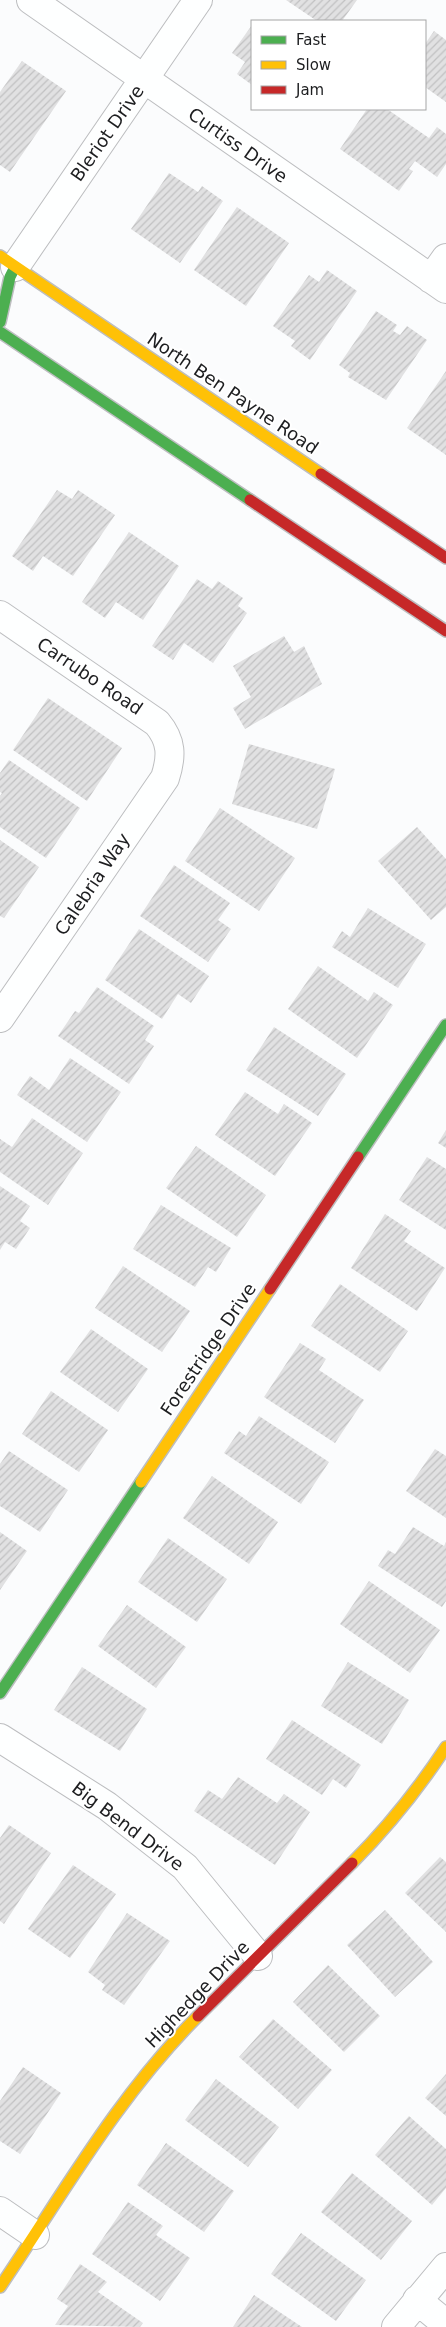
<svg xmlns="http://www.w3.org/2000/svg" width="446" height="2327" font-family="'DejaVu Sans',sans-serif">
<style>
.building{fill:url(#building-hatch)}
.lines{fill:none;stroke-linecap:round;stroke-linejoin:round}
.street-casing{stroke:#bdbec0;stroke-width:30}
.fast-casing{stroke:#bdbec0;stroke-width:14}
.slow-casing{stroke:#bdbec0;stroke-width:14}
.jam-casing{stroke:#bdbec0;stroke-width:14}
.street{stroke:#feffff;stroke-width:28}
.fast{stroke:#4caf50;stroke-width:11}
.slow{stroke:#ffc107;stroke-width:11}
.jam{stroke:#c62828;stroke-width:11}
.labels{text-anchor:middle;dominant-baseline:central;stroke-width:4;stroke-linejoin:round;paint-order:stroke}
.street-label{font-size:18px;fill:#1d1e20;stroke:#fff}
</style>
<defs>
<pattern id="building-hatch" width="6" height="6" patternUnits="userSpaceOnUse" patternTransform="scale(1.25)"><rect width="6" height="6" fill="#e1e1e2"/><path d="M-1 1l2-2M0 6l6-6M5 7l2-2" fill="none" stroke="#c1c1c2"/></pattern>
</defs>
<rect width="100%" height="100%" fill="#fbfcfd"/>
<!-- building -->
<path class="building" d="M286 0H357L342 21H317Z
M252 25V85L237 74 245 62 232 53Z
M434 31 446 40V102L425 87V44Z
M22 61 66 91 10 172 0 165V92Z
M367 109H387L429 138 437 127 446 134V164L437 177 415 161 409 169 413 171 399 191 340 149Z
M169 173 198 192 202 186 223 201 180 263 131 229Z
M237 207 289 243 246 306 194 270Z
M327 270 357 291 310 360 291 346 295 341 273 326 309 275 319 282Z
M376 311 397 325 393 331 400 335 407 326 427 340 386 400 348 377 350 373 339 365Z
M446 371V455L407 428Z
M57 490 72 499 78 490 115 515 73 576 43 556 33 571 12 556Z
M129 532 179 566 143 620 116 602 105 618 82 602Z
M197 579 212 589 218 581 243 598 238 606 247 613 213 663 184 643 173 660 152 646Z
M284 636 294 652 304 646 322 684 245 729 233 708 251 697 233 666Z
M48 698 122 748 87 801 13 750Z
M249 744 335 769 317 829 232 804Z
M9 760 80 808 46 858 0 827V796L2 793 0 792V773Z
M220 808 295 858 259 911 185 861Z
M417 827 446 859V907L431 920 378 861Z
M0 840 39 867 4 918 0 916Z
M174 865 230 903 218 920 231 929 208 962 140 916Z
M368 908 426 944 398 988 332 947 342 931 350 937Z
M139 929 209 976 191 1003 178 994 162 1019 105 980Z
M318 966 368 1001 374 992 393 1005 357 1058 288 1009Z
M97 987 154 1026 145 1040 154 1046 129 1084 58 1036 75 1011 79 1013Z
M274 1027 346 1074 318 1116 246 1070Z
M70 1058 121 1092 87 1142 17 1095 30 1076 49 1090Z
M245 1092 278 1114 284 1104 312 1123 275 1176 215 1135Z
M32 1118 83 1153 48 1205 0 1172V1139L12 1147Z
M446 1130V1148L438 1143Z
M196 1146 266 1195 237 1237 166 1188Z
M427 1157 446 1169V1230L399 1200Z
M0 1186 30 1206 20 1221 30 1228 16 1249 5 1242 0 1250Z
M161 1205 231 1248 216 1272 208 1267 195 1287 133 1249Z
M385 1214 411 1231 404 1241 445 1268 417 1311 351 1268Z
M123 1266 190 1311 162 1352 95 1308Z
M340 1284 408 1331 380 1372 311 1326Z
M91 1329 148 1369 118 1412 60 1372Z
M300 1343 326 1359 319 1370 364 1400 335 1443 264 1397Z
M51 1391 108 1430 79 1472 22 1434Z
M259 1416 329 1462 301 1504 224 1453 239 1431 246 1436Z
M435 1449 446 1456V1518L406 1491Z
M9 1451 68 1490 40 1532 0 1506V1464Z
M212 1476 278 1522 249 1564 183 1518Z
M413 1527 444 1546 446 1542V1601L442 1607 378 1566 388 1550 395 1554Z
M0 1532 27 1551 0 1590Z
M168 1538 227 1579 197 1622 138 1582Z
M369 1581 440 1630 410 1673 340 1624Z
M127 1605 186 1647 156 1688 98 1646Z
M348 1662 409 1700 382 1744 321 1706Z
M82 1667 147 1709 120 1751 54 1710Z
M292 1720 361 1765 346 1788 333 1779 322 1795 266 1759Z
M238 1777 277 1803 284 1794 310 1812 275 1865 194 1811 208 1790 222 1799Z
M9 1825 51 1853 4 1924 0 1921V1838Z
M440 1857 446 1862V1932L405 1893Z
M73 1865 116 1894 70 1958 28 1929Z
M385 1910 433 1962 395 1997 347 1945Z
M127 1913 170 1941 124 2005 102 1990 105 1985 88 1972Z
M328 1965 380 2016 344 2052 293 2002Z
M273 2019 332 2070 298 2109 239 2057Z
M23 2067 61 2093 20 2154 0 2141V2101Z
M446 2074V2116L425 2098Z
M216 2079 279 2127 248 2167 185 2120Z
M409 2116 446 2149V2188L432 2205 375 2155Z
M166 2143 234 2191 204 2232 137 2185Z
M352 2173 412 2221 381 2260 321 2212Z
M128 2202 163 2226 156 2235 190 2258 160 2301 92 2254Z
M301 2233 366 2280 336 2321 271 2274Z
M80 2264 107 2282 98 2292 143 2323 140 2327 55 2325 68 2306 57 2299Z
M254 2295 302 2327H233Z"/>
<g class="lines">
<defs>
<path id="street" d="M31 0 446 289
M15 267 198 0
M431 279 446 258
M0 615 157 723C172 741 172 756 165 778L0 1018
M0 1738 107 1806 185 1867 258 1956
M0 2211 35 2235
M417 2300 446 2324
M396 2327 446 2267"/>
<path id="fast" d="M0 322 10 277 15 267
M0 332 250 500
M358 1157 446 1025
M0 1693 141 1482"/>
<path id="slow" d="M0 256 321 474
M141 1482 270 1289
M352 1863C387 1828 419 1788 446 1747
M0 2287C63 2194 118 2096 198 2016"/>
<path id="jam" d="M321 474 446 558
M250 500 446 631
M270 1289 358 1157
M198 2016 352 1863"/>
</defs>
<!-- street casing -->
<use href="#street" class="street-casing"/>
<!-- fast casing -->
<use href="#fast" class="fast-casing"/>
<!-- slow casing -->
<use href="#slow" class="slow-casing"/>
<!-- jam casing -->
<use href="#jam" class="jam-casing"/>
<!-- street -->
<use href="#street" class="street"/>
<!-- fast -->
<use href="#fast" class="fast"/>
<!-- slow -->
<use href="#slow" class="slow"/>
<!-- jam -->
<use href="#jam" class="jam"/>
</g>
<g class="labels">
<!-- street labels -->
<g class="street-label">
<text transform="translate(107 133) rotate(-55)">Bleriot Drive</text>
<text transform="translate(238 145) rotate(35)">Curtiss Drive</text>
<text transform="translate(233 393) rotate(34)">North Ben Payne Road</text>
<text transform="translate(90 676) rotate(34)">Carrubo Road</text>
<text transform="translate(92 884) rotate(-56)">Calebria Way</text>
<text transform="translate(208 1349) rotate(-56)">Forestridge Drive</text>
<text transform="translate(128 1826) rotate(37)">Big Bend Drive</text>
<text transform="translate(197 1994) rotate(-46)">Highedge Drive</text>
</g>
</g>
<!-- legend -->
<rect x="251" y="20" width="175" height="90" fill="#ffffff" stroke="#a5a5a6"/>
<rect x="261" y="36" width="25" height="8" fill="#4caf50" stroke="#a5a5a6"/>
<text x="296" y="45" font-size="15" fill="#1d1e20">Fast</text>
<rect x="261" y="61" width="25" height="8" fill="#ffc107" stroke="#a5a5a6"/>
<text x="296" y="70" font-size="15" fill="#1d1e20">Slow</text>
<rect x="261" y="86" width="25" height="8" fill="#c62828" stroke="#a5a5a6"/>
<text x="296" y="95" font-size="15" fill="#1d1e20">Jam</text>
</svg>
